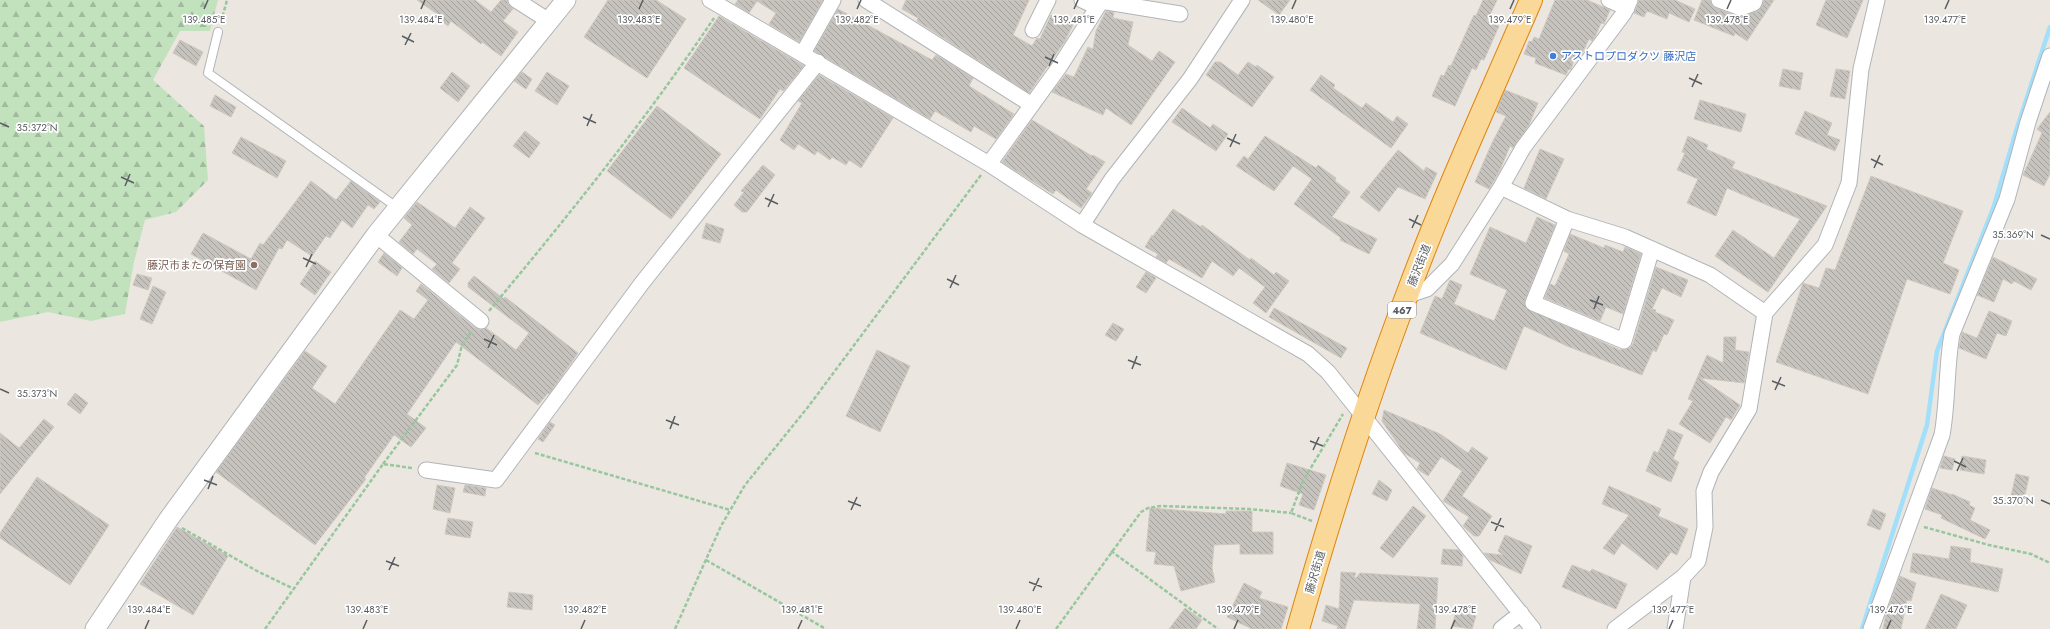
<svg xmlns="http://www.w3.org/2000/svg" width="2050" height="629" font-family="Jost,'Noto Sans JP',sans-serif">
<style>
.forest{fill:url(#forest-firs)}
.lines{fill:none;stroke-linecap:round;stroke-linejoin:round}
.stream{stroke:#a1dffb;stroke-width:4.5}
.building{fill:url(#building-back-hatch);stroke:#d0c8bf}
.service-casing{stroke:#b1b4b8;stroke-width:10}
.minor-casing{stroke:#b1b4b8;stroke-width:17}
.tertiary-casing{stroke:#b1b4b8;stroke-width:21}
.trunk-casing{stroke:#e1830b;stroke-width:24}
.path{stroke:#98c69f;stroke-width:2.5;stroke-dasharray:4 2;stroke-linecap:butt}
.service{stroke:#fff;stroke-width:8}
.minor{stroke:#fff;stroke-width:15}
.tertiary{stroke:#fff;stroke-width:19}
.trunk{stroke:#f9d898;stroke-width:22}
.ticks{fill:none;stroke:#595d61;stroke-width:1.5}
.shop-dot{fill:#3f7fe0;stroke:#fff;stroke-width:1.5}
.education-dot{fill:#8d6e63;stroke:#fff;stroke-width:1.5}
.labels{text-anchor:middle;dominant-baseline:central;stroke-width:3.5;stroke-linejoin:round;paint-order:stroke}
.shield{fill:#fff;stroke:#8b8e90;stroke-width:1}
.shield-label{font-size:10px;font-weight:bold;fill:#595d61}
.shop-label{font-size:11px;fill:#366cbe;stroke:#fff;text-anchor:start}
.education-label{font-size:11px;fill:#785e54;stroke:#fff;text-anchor:end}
.street-label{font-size:11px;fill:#595d61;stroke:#fff}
.ticks-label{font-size:10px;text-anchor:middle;fill:#595d61;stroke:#fff;stroke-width:3.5;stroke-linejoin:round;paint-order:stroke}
</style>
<defs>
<pattern id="forest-firs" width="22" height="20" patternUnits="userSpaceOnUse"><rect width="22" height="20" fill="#c2e2bd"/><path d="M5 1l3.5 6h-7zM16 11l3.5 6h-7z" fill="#a1ba9d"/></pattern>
<pattern id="building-back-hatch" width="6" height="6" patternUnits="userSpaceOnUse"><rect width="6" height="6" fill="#c6c2bd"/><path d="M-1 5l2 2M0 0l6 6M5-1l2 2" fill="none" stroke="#a4a19d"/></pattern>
</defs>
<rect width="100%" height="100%" fill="#ebe7e0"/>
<!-- forest -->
<path class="forest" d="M0 0H218L210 31H180L153 80 204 126 208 180 176 212 145 220 134 262 125 314 91 321 48 312 0 322Z"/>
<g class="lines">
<!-- stream -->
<path class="stream" d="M1862 629 1927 425 1937 351 1994 206 2017 128 2050 27"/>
</g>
<!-- building -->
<path class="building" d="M417 0H475L491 12 501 0H507L508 4 513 9 503 21 518 32 501 56 482 42 481 44 451 21 448 26 435 16 437 14Z
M608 0H656L686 19 647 78 584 37Z
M738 0H823L799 42 769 24 776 13 757 1 749 13 735 4Z
M906 0H1029L1013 35 1032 46 1037 38 1040 39 1051 15 1073 25 1065 41 1029 93 917 21 918 18 902 9Z
M1258 0H1290L1279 15Z
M1483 0H1497L1487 21 1499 26 1484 60 1481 59 1476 70 1472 68 1455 106 1432 96 1441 75 1444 76 1449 65 1451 66 1474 15 1476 16Z
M1555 0H1587L1610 10 1604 24 1601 23 1595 37 1592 41 1589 39 1582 54 1577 52 1571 69 1568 70 1566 75 1535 63 1536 58 1524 54 1529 41 1532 42 1534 37 1539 39Z
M1639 0H1675L1695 9 1689 22 1669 13 1667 19 1647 11 1644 17 1634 13Z
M1702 0H1710L1712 5 1716 8 1738 17 1758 11 1762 6 1764 0H1774L1747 41 1735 33 1734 36 1694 20Z
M1826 0H1863L1847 38 1816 25Z
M838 9 932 60 936 55 973 78 969 86 1014 114 996 139 974 126 971 132 935 111 930 119 814 51Z
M1106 11 1114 12 1113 18 1133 22 1128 45 1152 61 1159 51 1175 62 1131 125 1106 108 1103 115 1052 92 1066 74 1074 77 1088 47 1093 49 1096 31Z
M719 16 804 66 783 91 780 89 760 119 684 68Z
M180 40 203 52 196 66 173 53Z
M1215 62H1220L1238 75 1248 62 1256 67 1257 65 1274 77 1252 107 1206 75Z
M1783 69 1803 73 1800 90 1779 86Z
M1836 69 1850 71 1845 99 1830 96Z
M452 72 470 86 458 102 440 88Z
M522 72 532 79 526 89 514 81Z
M547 72 569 86 557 105 535 91Z
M819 75 893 118 861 168 849 160 846 165 832 157 830 160 817 151 815 155 798 144 794 150 780 140 802 103 798 101Z
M1321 75 1335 85 1333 88 1362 108 1366 103 1393 122 1397 116 1408 124 1391 148 1310 90Z
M1505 90 1538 103 1529 125 1513 148 1510 146 1500 170 1489 189 1475 182 1492 143 1506 116 1496 112Z
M215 95 236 107 231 117 210 106Z
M1700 100 1746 114 1741 132 1694 119Z
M657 106 721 154 671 219 607 171Z
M1182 108 1210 128 1213 124 1228 134 1216 151 1172 122Z
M1805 111 1832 123 1827 135 1840 140 1835 151 1795 134Z
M2050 112V174L2044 186 2023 175 2042 133 2037 129Z
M1032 120 1092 156 1093 155 1105 162 1086 189 1092 193 1081 208 1056 190 1053 194 1002 162Z
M525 131 540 143 529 158 513 146Z
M1265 136 1316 168 1318 165 1336 178 1335 181 1350 192 1332 217 1377 239 1369 254 1340 240 1341 238 1294 204 1312 179 1293 166 1274 191 1236 166 1244 156 1248 159Z
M1688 136 1708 145 1706 149 1735 162 1732 168 1827 206 1768 292 1715 256 1733 230 1774 258 1800 219 1727 188 1716 216 1687 203 1698 179 1677 170 1685 153 1682 152Z
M241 137 286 161 277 178 232 153Z
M1540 149 1564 159 1546 199 1524 188Z
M1398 150 1424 171 1426 167 1437 173 1425 199 1398 187 1379 212 1360 197Z
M763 165 775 175 747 212H742L734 205 744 192 741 191Z
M1871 176 1963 211 1943 263 1959 270 1950 294 1907 279 1868 394 1776 362 1803 283 1819 288 1826 268 1835 270Z
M311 181 336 200 351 181 380 202 374 209 368 205 352 228 342 220 330 238 326 236 312 256 287 240 282 249 279 248 256 290 191 254 203 233 251 259 260 243 263 245Z
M417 202 455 228 470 207 485 218 452 263 460 269 449 283 432 269 437 264 417 249 413 254 399 242 412 225 404 218Z
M1173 209 1201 227 1202 225 1250 260 1251 258 1274 275 1276 272 1289 281 1266 313 1253 303 1265 287 1239 268 1233 276 1212 261 1202 278 1169 259 1166 263 1156 257 1158 254 1145 247 1152 235 1153 236Z
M1537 217 1555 225 1525 300 1526 308 1620 350 1630 348 1633 344 1656 267 1688 280 1681 297 1662 288 1652 309 1656 310 1655 312 1674 320 1667 335 1664 334 1656 352 1653 350 1642 375 1567 346 1524 326 1506 370 1420 333 1435 296 1442 299 1450 280 1462 285 1454 304 1494 321 1507 290 1470 274 1490 227 1526 243Z
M706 223 724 229 720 243 702 238Z
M1570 234 1604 248 1605 245 1623 252 1625 247 1641 254 1623 314 1606 307 1600 321 1545 298 1550 284 1555 286 1569 254 1564 251Z
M384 253 402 268 397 276 378 262Z
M1993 257 2037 279 2031 290 2014 281 2012 284 2003 279 1994 302 1977 295Z
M315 261 331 272 315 295 300 284Z
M1146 272 1156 278 1146 293 1136 287Z
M137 274 152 278 148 290 133 285Z
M474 276 504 299 505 297 578 353 549 394 548 393 538 405 456 342 407 414 426 428 411 447 394 435 364 478 366 479 315 545 216 472 305 351 327 366 312 388 335 404 400 310 414 319 428 300 416 291 421 284 475 328 480 330 486 328 516 350 529 333 468 287V283Z
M153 286 166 292 152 324 140 319Z
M1274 308 1347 348 1341 358 1269 317Z
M1989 311 2012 321 2006 336 1997 333 1986 359 1959 348 1962 332 1977 338Z
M1113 323 1124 329 1116 341 1105 335Z
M1724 337H1736L1735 350 1749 352 1744 383 1700 378 1740 405 1731 420 1726 417 1710 443 1679 424 1693 401 1688 399 1707 355 1723 363Z
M877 350 910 366 880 432 846 416Z
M75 393 88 403 80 414 67 404Z
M1384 410 1440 434 1468 453 1472 447 1488 458 1462 496 1492 516 1479 536H1474L1463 526 1469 517 1443 501 1462 471 1441 457 1428 476 1417 469 1420 463 1404 453 1382 421Z
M44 419 54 427 0 494V433L19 448Z
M550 422 555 425 543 442 538 439Z
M1668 429 1683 435 1673 459 1679 462 1671 482 1646 471 1654 451 1658 453Z
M1944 456 1955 459 1952 470 1940 468Z
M1962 456 1986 460 1984 474 1960 470Z
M1287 463 1326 475 1314 510 1299 505 1303 494 1280 486Z
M2016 474 2029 477 2024 499 2011 496Z
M37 477 109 525 70 585 0 538V533Z
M1379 480 1392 490 1387 501 1372 494Z
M437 485 455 488 450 513 433 509Z
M465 485 486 488 485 496 463 492Z
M1609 486 1661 509 1658 516 1688 529 1677 555 1671 552 1657 570 1622 543 1614 555 1603 548 1629 515 1602 504Z
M1932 488 1952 495V494L1970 502 1969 505 1975 508 1970 520 1990 530 1985 539 1941 518 1942 515 1925 509Z
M1413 506 1426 516 1393 558 1380 548Z
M1150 508 1226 514V511H1252V532H1273V554H1240V544L1214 545 1212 568 1215 582 1181 591 1174 566 1154 564 1156 552 1146 551Z
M1873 509 1886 514 1880 530 1867 525Z
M448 518 473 522 470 538 445 534Z
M177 527 228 556 193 615 140 584Z
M1505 535 1532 546 1521 574 1490 560 1484 553 1503 555 1498 551Z
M1951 546 1971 549 1970 562 2003 569 1998 592 1910 572 1913 553 1949 559Z
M1443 549 1459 550 1463 556 1462 566 1441 564Z
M1572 565 1590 572 1592 569 1627 584 1616 609 1562 587Z
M1341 572 1356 573 1354 577 1356 578 1360 573 1438 578 1435 629H1417L1420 604 1354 600 1345 629H1337L1338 626 1322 621 1326 605 1339 609Z
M1900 576 1916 583 1911 601 1907 600 1901 629H1883L1886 614Z
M1244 583 1262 592 1259 598 1288 607 1281 629H1252L1227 617Z
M509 592 533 595 532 610 507 607Z
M1941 594 1967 605 1956 629H1925Z
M1185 608 1202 620 1196 629H1169Z
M1456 611 1476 616 1472 629 1452 626Z"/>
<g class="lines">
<defs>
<path id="service" d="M218 32 208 73 398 208"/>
<path id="minor" d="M516 0 549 21
M710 0 989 164 1082 225 1308 354 1328 372 1533 629
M866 0 1032 105
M1082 0 1097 7
M1609 0 1627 8
M1719 0 1741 8 1754 3 1755 0
M1101 1 1180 14
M1033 30 1048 0
M803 53 833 0
M989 164 1060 66 1102 0
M1501 187 1567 219 1625 237 1710 275 1765 313
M1567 219 1533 303 1624 341 1652 249
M1082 225 1112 179 1190 79 1242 0
M376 235 481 321
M1406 296 1427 289 1452 264 1501 187 1523 148 1624 13 1630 0
M426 470 496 480 642 283 818 62
M1501 629 1521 613
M1615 629 1683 577 1698 561 1705 527 1704 491 1711 472 1749 409 1765 313 1825 245 1849 183 1861 69 1877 0
M1675 629 1683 577
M1871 629 1942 435C1948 402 1946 368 1952 334L2007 199 2028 122 2050 56"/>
<path id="tertiary" d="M95 629 168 520 376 235 566 0"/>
<path id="trunk" d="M1298 629C1330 517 1365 405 1407 295 1444 195 1489 98 1531 0"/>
</defs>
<!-- service casing -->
<use href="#service" class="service-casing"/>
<!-- minor casing -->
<use href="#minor" class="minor-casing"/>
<!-- tertiary casing -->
<use href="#tertiary" class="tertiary-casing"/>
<!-- trunk casing -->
<use href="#trunk" class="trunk-casing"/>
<!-- path -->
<path class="path" d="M221 22 227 0
M489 311C568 216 645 121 714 18
M535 453 730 510
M383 464 457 365 462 345 472 331
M1312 521 1291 513 1303 481 1343 414
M1924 527 1989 545 2031 554 2050 563
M182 528 257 571 294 589
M1111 551 1218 629
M706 560 826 629
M265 629 383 464 412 468
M675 629 721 526 745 485 808 407 981 175
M1056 629 1141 512 1148 508 1161 506 1249 509 1291 513"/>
<!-- service -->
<use href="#service" class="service"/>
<!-- minor -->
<use href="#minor" class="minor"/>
<!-- tertiary -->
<use href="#tertiary" class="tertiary"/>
<!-- trunk -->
<use href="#trunk" class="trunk"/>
</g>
<!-- ticks -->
<path class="ticks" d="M204 9 208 0M421 9 425 0M639 9 643 0M857 9 861 0M1074 9 1078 0M1292 9 1296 0M1510 9 1514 0M1727 9 1731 0M1945 9 1949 0M402 36 414 42M405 45 411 33M1045 57 1058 63M1049 66 1054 54M1689 78 1702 84M1692 87 1698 74M583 117 596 123M0 123 9 127M587 126 592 114M1227 138 1240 144M1230 147 1236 134M1871 159 1883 165M1874 168 1880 155M121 177 134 183M125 186 130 174M765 198 778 204M768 207 774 194M1409 219 1421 225M1412 228 1418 215M2041 235 2050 239M303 258 316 264M306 267 312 254M947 279 959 285M950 288 956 275M1590 300 1603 305M1594 309 1599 296M484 339 497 345M488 348 494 335M1128 360 1141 365M1132 369 1137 356M1772 381 1785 386M0 389 9 393M1775 390 1781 377M666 420 679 425M670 429 675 416M1310 441 1323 446M1313 450 1319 437M1954 461 1966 467M1957 471 1963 458M204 480 217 485M208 489 213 476M2041 500 2050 504M848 501 861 506M851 510 857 497M1491 522 1504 527M1495 531 1501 518M386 561 399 566M389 570 395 557M1029 582 1042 587M1033 591 1039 578M145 629 149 620M363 629 367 620M581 629 585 620M798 629 802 620M1016 629 1020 620M1234 629 1238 620M1451 629 1455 620M1669 629 1673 620M1887 629 1891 620"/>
<!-- markers -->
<circle class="shop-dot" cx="1553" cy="56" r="4"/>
<circle class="education-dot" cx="254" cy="265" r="4"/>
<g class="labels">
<!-- shield labels -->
<rect class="shield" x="1388" y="302" width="28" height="16" rx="3"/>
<g class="shield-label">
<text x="1402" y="310">467</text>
</g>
<!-- shop labels -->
<g class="shop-label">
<text x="1561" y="56">アストロプロダクツ 藤沢店</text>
</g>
<!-- education labels -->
<g class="education-label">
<text x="246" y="265">藤沢市またの保育園</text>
</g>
<!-- street labels -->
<g class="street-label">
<text transform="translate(1419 265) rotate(-69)">藤沢街道</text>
<text transform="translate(1315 572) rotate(-74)">藤沢街道</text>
</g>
</g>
<g class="ticks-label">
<text x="204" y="23">139.485°E</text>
<text x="421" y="23">139.484°E</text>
<text x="639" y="23">139.483°E</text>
<text x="857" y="23">139.482°E</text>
<text x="1074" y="23">139.481°E</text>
<text x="1292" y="23">139.480°E</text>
<text x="1510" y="23">139.479°E</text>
<text x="1727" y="23">139.478°E</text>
<text x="1945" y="23">139.477°E</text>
<text x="37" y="131">35.372°N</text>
<text x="2013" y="238">35.369°N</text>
<text x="37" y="397">35.373°N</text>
<text x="2013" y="504">35.370°N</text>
<text x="149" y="613">139.484°E</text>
<text x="367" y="613">139.483°E</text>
<text x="585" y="613">139.482°E</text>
<text x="802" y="613">139.481°E</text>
<text x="1020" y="613">139.480°E</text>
<text x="1238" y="613">139.479°E</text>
<text x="1455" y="613">139.478°E</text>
<text x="1673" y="613">139.477°E</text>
<text x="1891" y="613">139.476°E</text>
</g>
</svg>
